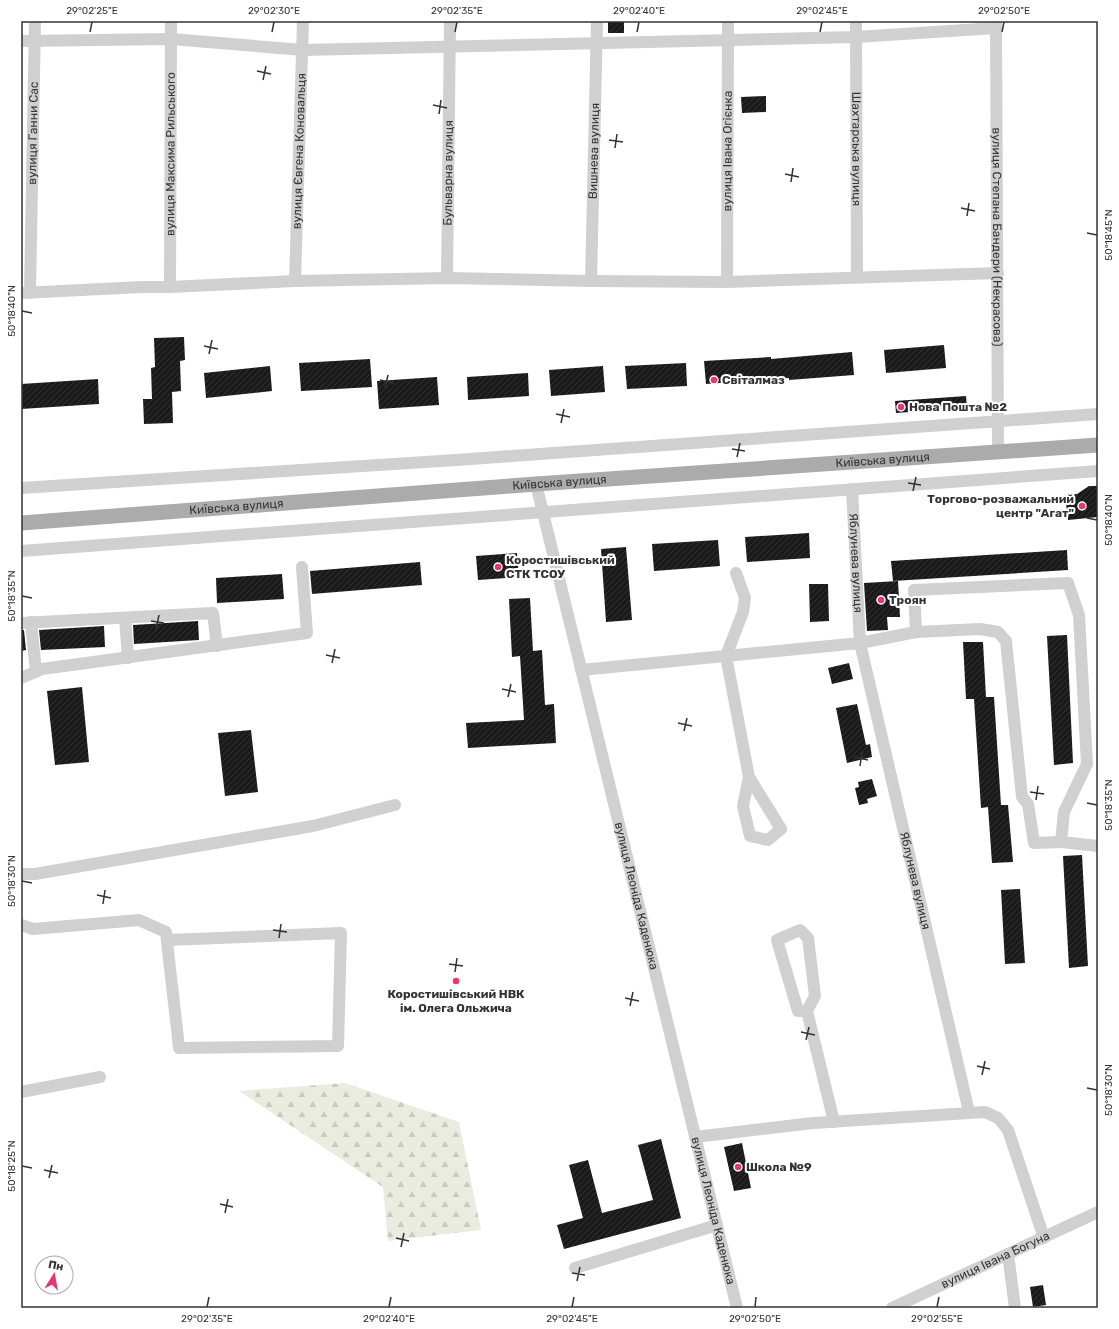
<svg xmlns="http://www.w3.org/2000/svg" width="1119" height="1329" font-family="Rubik,sans-serif">
<style>
.forest{fill:url(#forest-firs)}
.building{fill:url(#building-hatch)}
.lines{fill:none;stroke-linecap:round;stroke-linejoin:round}
.minor{stroke:#d0d0d0;stroke-width:12}
.major{stroke:#ababab;stroke-width:15}
.ticks{fill:none;stroke:#333;stroke-width:1.5}
.poi-dot{fill:#e83673;stroke:#fff;stroke-width:1.5}
.labels{text-anchor:middle;dominant-baseline:central;stroke-width:4;stroke-linejoin:round;paint-order:stroke}
.street-label{font-size:12px;fill:#333;stroke:#fff}
.poi-label{font-size:12px;font-weight:bold;fill:#333;stroke:#fff;text-anchor:start}
.neatline{fill:none;stroke:#333;stroke-width:1.5}
.ticks-label{font-size:10px;text-anchor:middle;fill:#333}
</style>
<defs>
<pattern id="forest-firs" width="22" height="20" patternUnits="userSpaceOnUse"><rect width="22" height="20" fill="#e9ecde"/><path d="M5 1l3.5 6h-7zM16 11l3.5 6h-7z" fill="#c8cbbf"/></pattern>
<pattern id="building-hatch" width="6" height="6" patternUnits="userSpaceOnUse"><rect width="6" height="6" fill="#1a1a1a"/><path d="M-1 1l2-2M0 6l6-6M5 7l2-2" fill="none" stroke="#333"/></pattern>
</defs>
<rect width="100%" height="100%" fill="#fff"/>
<!-- forest -->
<path class="forest" d="M345 1083 459 1122 481 1230 388 1241 383 1187 239 1091Z"/>
<!-- building -->
<path class="building" d="M608 21H624V33H608Z
M766 96V112L742 113 741 97Z
M184 337 185 360 180 361 181 391 172 392 173 423 144 424 143 399H152L151 368 155 367 154 338Z
M944 345 946 368 886 373 884 350Z
M852 352 854 375 789 380V378L706 384 704 361 771 357V359Z
M370 359 372 387 301 391 299 363Z
M686 363 687 386 627 389 625 366Z
M270 366 272 391 206 398 204 373Z
M603 366 605 392 551 396 549 370Z
M528 373 529 396 468 400 467 377Z
M437 377 439 405 379 409 377 381Z
M98 379 99 404 21 409V384Z
M966 396 967 408 896 413 895 401Z
M1089 486H1098V517L1068 520 1065 495 1077 494Z
M809 533 810 558 747 562 745 537Z
M718 540 720 566 654 571 652 544Z
M626 547 632 620 606 622 601 549Z
M1067 550 1068 570 893 581 891 561Z
M517 553 519 577 478 580 476 556Z
M420 562 422 585 312 594 310 571Z
M282 574 284 599 217 603 216 578Z
M898 581 900 617H887L888 630 867 631 864 583Z
M809 584H828L829 621 810 622Z
M530 598 533 651 542 650 545 705 554 704 556 743 468 748 466 723 524 720 520 656 512 657 509 599Z
M198 621 199 640 134 644 133 625Z
M104 626 105 647 41 650 39 630Z
M21 630H24L26 650 21 651Z
M1067 635 1073 763 1054 765 1047 636Z
M963 642H983L986 697H994L1001 805H1008L1013 862 992 863 988 807 981 808 974 699H966Z
M849 663 853 679 832 684 828 668Z
M82 687 89 762 55 765 47 691Z
M857 704 866 745 870 744 872 757 847 763 836 708Z
M251 730 258 792 225 796 218 733Z
M872 779 877 796 867 799 868 803 859 805 855 788 859 787 858 782Z
M1082 855 1088 966 1069 968 1063 856Z
M1020 889 1025 963 1005 964 1001 890Z
M661 1139 681 1218 564 1249 557 1225 583 1218 569 1165 588 1160 602 1213 653 1200 638 1145Z
M742 1143 751 1188 734 1191 724 1147Z
M1043 1285 1046 1305 1033 1307 1030 1287Z"/>
<g class="lines">
<!-- minor -->
<g class="minor">
<path id="s1" d="M856 21 857 276"/>
<path id="s2" d="M996 21 998 452"/>
<path d="M21 41 171 39 303 50 856 37 996 28"/>
<path id="s3" d="M447 278 450 21"/>
<path id="s4" d="M295 281 303 21"/>
<path id="s5" d="M591 281 597 21"/>
<path id="s6" d="M727 282 728 21"/>
<path id="s7" d="M170 287 171 21"/>
<path d="M21 293 142 287H170L295 281 447 278 591 281 727 282 998 273"/>
<path id="s8" d="M30 293 35 21"/>
<path id="s9" d="M536 484 737 1308"/>
<path d="M21 488 456 460 1098 414"/>
<path id="s10" d="M852 489 860 643 969 1112"/>
<path d="M21 551 1098 471"/>
<path d="M736 573 745 598 743 612 726 656 749 777 781 829 768 840 750 836 743 806 749 777"/>
<path d="M125 618 128 658"/>
<path d="M31 622 36 672"/>
<path d="M21 623 213 613 217 646"/>
<path d="M581 670 860 643 916 632 914 590 1068 583 1079 615 1087 764 1064 812 1061 842 1034 843 1028 804 1022 797 1006 641 998 632 980 629 916 632"/>
<path d="M21 678 42 669 307 633 302 567"/>
<path d="M1061 842 1098 846"/>
<path d="M21 874H35L313 826 395 805"/>
<path d="M21 925 33 929 139 920 166 932C170 971 175 1009 179 1048L338 1046 341 933 167 940"/>
<path d="M807 1011H798L777 940 800 930 808 938 815 996 807 1011 834 1122"/>
<path d="M21 1092 100 1077"/>
<path d="M695 1137 813 1123 985 1112 998 1118 1008 1130 1044 1238"/>
<path d="M1008 1254 1015 1308"/>
<path d="M575 1268 717 1225"/>
<path id="s11" d="M892 1308 1098 1212"/>
</g>
<!-- major -->
<path class="major" id="s12" d="M21 523 536 484 1098 445"/>
</g>
<!-- ticks -->
<path class="ticks" d="M90 32 92 22M272 32 274 22M455 32 457 22M637 32 639 22M820 32 822 22M1002 32 1004 22M257 71 271 74M263 80 266 66M433 105 447 108M439 114 441 100M609 140 623 142M615 148 617 134M785 174 799 177M791 182 793 168M961 208 975 211M967 216 969 203M1087 233 1097 235M22 311 32 313M204 346 218 349M209 354 212 340M380 380 394 383M385 388 388 375M556 414 570 417M561 423 564 409M732 449 745 451M737 457 740 443M908 483 921 485M913 491 916 477M1087 518 1097 520M22 596 32 598M151 621 164 623M156 629 159 615M326 655 340 658M332 663 335 649M502 689 516 692M508 697 511 684M678 723 692 726M684 731 687 718M854 757 868 760M860 766 862 752M1030 792 1044 794M1036 800 1038 786M1087 803 1097 805M22 881 32 883M97 895 111 898M103 904 105 890M273 930 287 932M279 938 281 924M449 964 463 966M455 972 457 958M625 998 639 1001M630 1006 633 992M801 1032 815 1035M806 1040 809 1027M977 1066 990 1069M982 1075 985 1061M1087 1088 1097 1090M22 1166 32 1168M44 1170 58 1173M49 1178 52 1165M220 1204 233 1207M225 1213 228 1199M396 1238 409 1241M401 1247 404 1233M572 1273 585 1275M577 1281 580 1267M207 1307 209 1297M389 1307 391 1297M572 1307 574 1297M755 1307 756 1297M937 1307 939 1297"/>
<!-- markers -->
<g class="poi-dot">
<circle cx="714" cy="380" r="4"/>
<circle cx="901" cy="407" r="4"/>
<circle cx="1082" cy="506" r="4"/>
<circle cx="498" cy="567" r="4"/>
<circle cx="881" cy="600" r="4"/>
<circle cx="456" cy="981" r="4"/>
<circle cx="738" cy="1167" r="4"/>
</g>
<g class="labels">
<!-- street labels -->
<g class="street-label">
<text stroke="none"><textPath href="#s8" startOffset="160">вулиця Ганни Сас</textPath></text>
<text stroke="none"><textPath href="#s1" startOffset="128">Шахтарська вулиця</textPath></text>
<text stroke="none"><textPath href="#s4" startOffset="130">вулиця Євгена Коновальця</textPath></text>
<text stroke="none"><textPath href="#s5" startOffset="130">Вишнева вулиця</textPath></text>
<text stroke="none"><textPath href="#s6" startOffset="131">вулиця Івана Огієнка</textPath></text>
<text stroke="none"><textPath href="#s7" startOffset="133">вулиця Максима Рильського</textPath></text>
<text stroke="none"><textPath href="#s3" startOffset="105">Бульварна вулиця</textPath></text>
<text stroke="none"><textPath href="#s2" startOffset="216">вулиця Степана Бандери (Некрасова)</textPath></text>
<text stroke="none"><textPath href="#s12" startOffset="864">Київська вулиця</textPath></text>
<text stroke="none"><textPath href="#s12" startOffset="540">Київська вулиця</textPath></text>
<text stroke="none"><textPath href="#s12" startOffset="216">Київська вулиця</textPath></text>
<text stroke="none"><textPath href="#s10" startOffset="74">Яблунева вулиця</textPath></text>
<text stroke="none"><textPath href="#s10" startOffset="398">Яблунева вулиця</textPath></text>
<text stroke="none"><textPath href="#s9" startOffset="424">вулиця Леоніда Каденюка</textPath></text>
<text stroke="none"><textPath href="#s9" startOffset="748">вулиця Леоніда Каденюка</textPath></text>
<text stroke="none"><textPath href="#s11" startOffset="114">вулиця Івана Богуна</textPath></text>
</g>
<!-- poi labels -->
<g class="poi-label">
<text x="722" y="380">Світалмаз</text>
<text x="909" y="407">Нова Пошта №2</text>
<text x="1074" y="499" text-anchor="end">Торгово-розважальний<tspan x="1074" dy="14">центр "Агат"</tspan></text>
<text x="506" y="560">Коростишівський<tspan x="506" dy="14">СТК ТСОУ</tspan></text>
<text x="889" y="600">Троян</text>
<text x="456" y="994" text-anchor="middle">Коростишівський НВК<tspan x="456" dy="14">ім. Олега Ольжича</tspan></text>
<text x="746" y="1167">Школа №9</text>
</g>
</g>
<!-- border -->
<rect width="1119" height="1329" fill="none" stroke="#ffffff" stroke-width="44"/>
<!-- north arrow -->
<g transform="translate(54 1275) rotate(11)"><circle r="19" fill="#ffffff" stroke="#adadad"/>
<path d="M0-3L7 15L0 10L-7 15Z" fill="#e83673"/>
<text y="-6" font-size="11" font-weight="bold" text-anchor="middle" fill="#333333">Пн</text>
</g>
<rect x="22" y="22" width="1075" height="1285" class="neatline"/>
<g class="ticks-label">
<text x="92" y="14">29°02'25"E</text>
<text x="274" y="14">29°02'30"E</text>
<text x="457" y="14">29°02'35"E</text>
<text x="639" y="14">29°02'40"E</text>
<text x="822" y="14">29°02'45"E</text>
<text x="1004" y="14">29°02'50"E</text>
<text transform="translate(1108 235) rotate(-90)" y="4">50°18'45"N</text>
<text transform="translate(11 311) rotate(-90)" y="4">50°18'40"N</text>
<text transform="translate(1108 520) rotate(-90)" y="4">50°18'40"N</text>
<text transform="translate(11 596) rotate(-90)" y="4">50°18'35"N</text>
<text transform="translate(1108 805) rotate(-90)" y="4">50°18'35"N</text>
<text transform="translate(11 881) rotate(-90)" y="4">50°18'30"N</text>
<text transform="translate(1108 1090) rotate(-90)" y="4">50°18'30"N</text>
<text transform="translate(11 1166) rotate(-90)" y="4">50°18'25"N</text>
<text x="207" y="1322">29°02'35"E</text>
<text x="389" y="1322">29°02'40"E</text>
<text x="572" y="1322">29°02'45"E</text>
<text x="755" y="1322">29°02'50"E</text>
<text x="937" y="1322">29°02'55"E</text>
</g>
</svg>
